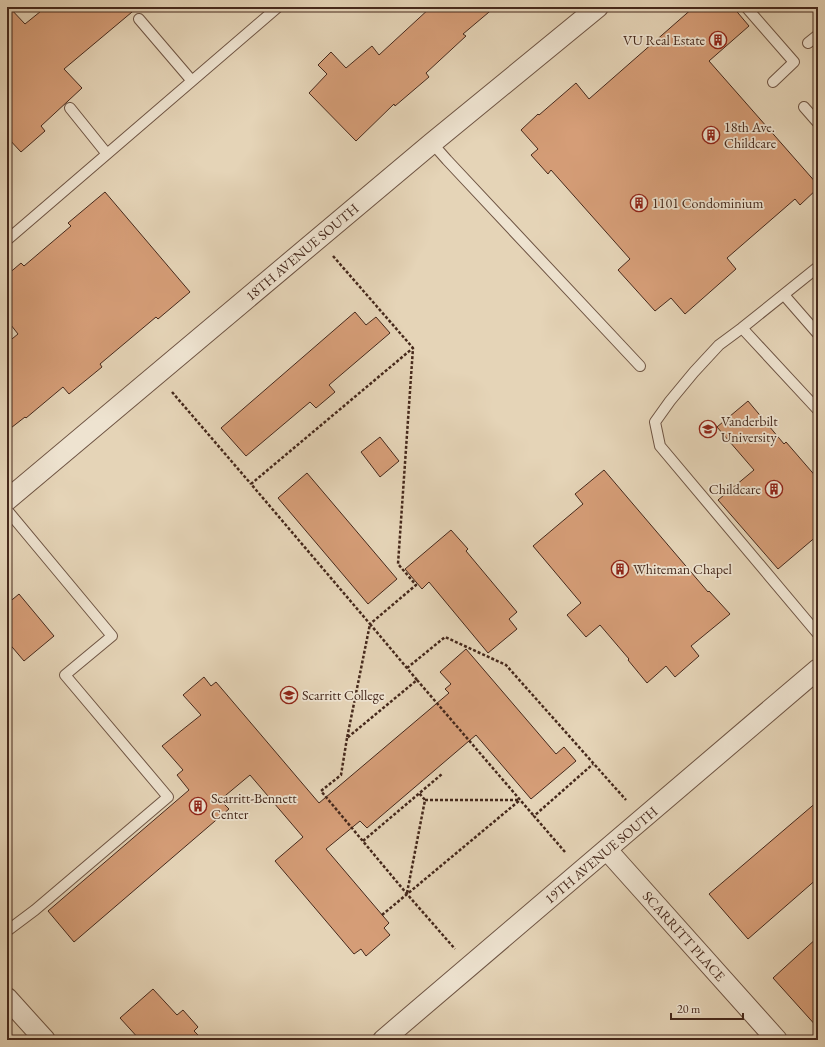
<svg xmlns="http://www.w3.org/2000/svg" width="825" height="1047" font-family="'EB Garamond',serif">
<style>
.building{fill:#d59d77;stroke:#46291c}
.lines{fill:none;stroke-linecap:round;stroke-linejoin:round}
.lane-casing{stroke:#6e5443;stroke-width:12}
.street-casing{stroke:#6e5443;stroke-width:22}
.path{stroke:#46291c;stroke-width:2.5;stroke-dasharray:3 2;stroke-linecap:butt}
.lane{stroke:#eee3d0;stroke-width:10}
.street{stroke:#eee3d0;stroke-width:20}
.labels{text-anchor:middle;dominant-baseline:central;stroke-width:3.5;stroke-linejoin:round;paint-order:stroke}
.poi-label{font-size:14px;fill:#46291c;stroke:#eee3d0;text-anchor:start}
.street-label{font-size:14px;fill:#46291c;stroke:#eee3d0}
</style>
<rect width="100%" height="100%" fill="#e5d4b7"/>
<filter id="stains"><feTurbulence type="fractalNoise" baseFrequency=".005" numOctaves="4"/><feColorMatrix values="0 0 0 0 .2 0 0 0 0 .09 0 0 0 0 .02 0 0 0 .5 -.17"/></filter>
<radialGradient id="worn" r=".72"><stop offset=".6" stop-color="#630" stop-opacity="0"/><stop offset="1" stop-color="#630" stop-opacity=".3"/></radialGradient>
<!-- building -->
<path class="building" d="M7 7H9L25 24 46 7H138L64 69 82 88 41 126 45 131 21 152 7 137Z
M431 7H495L463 34 466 36 426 73 429 77 395 106 394 104 356 141 309 93 327 74 318 65 331 52 346 68 372 46 379 55Z
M694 7H733L749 26 709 61 818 185V188L800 205 795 199 727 258 736 269 685 314 671 298 655 311 618 270 630 259 551 170 548 174 531 155 538 149 521 130 538 114 539 115 576 83 589 99Z
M105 192 190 292 158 319 156 317 100 364 102 367 69 394 63 387 26 418 25 417 7 431V343L18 334 7 320V275L21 263 24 266 71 226 68 223Z
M355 312 366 325 376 317 390 333 329 385 335 392 316 408 310 402 246 456 221 428Z
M748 401 784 444 786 442 818 479V535L778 569 718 500 754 470 717 427Z
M380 437 399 461 380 477 361 452Z
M604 470 708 592 709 591 730 614 691 646 699 656 675 677 666 666 647 683 628 660 629 659 600 625 586 637 567 615 581 603 533 546 583 504 575 494Z
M307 473 397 579 368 604 278 498Z
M451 530 468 549 466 551 517 612 509 619 517 629 488 653 429 582 422 589 405 569Z
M19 594 54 636 24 661 7 641V604Z
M466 649 556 754 564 747 576 761 531 799 476 735 367 828 360 821 326 849 389 923 384 928 390 935 366 956 361 949 354 954 275 861 303 837 250 775 220 800 229 809 74 942 48 911 189 790 177 775 183 770 162 746 201 715 183 695 204 677 211 686 216 682 319 803 449 693 445 689 451 684 440 672Z
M818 801V878L748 939 709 894Z
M818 937V1028L773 978Z
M153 989 177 1015 183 1010 198 1027 194 1031 203 1040H140L120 1018Z"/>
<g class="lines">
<defs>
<path id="lane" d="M746 7 794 62 773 82
M139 19 192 81
M808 43 818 35
M804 107 818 123
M70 108 107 154
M432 143 447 160 640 366
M7 240 278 7
M818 267 742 328 818 410
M784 295 818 334
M742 328 719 345 694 372 670 401 655 422 660 446 818 634
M7 510 112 636 65 675 168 797 35 910 7 931"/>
<path id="street" d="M7 500 432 143 598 7
M607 850 777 1040
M7 998 45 1040
M383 1040 818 669"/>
</defs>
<!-- lane casing -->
<use href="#lane" class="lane-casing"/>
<!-- street casing -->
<use href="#street" class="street-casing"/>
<!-- path -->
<path class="path" d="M333 256 413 348 398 564 416 585 370 624 251 484 413 348
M172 392 251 484
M370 624 417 680 347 738Z
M407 668 445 637 506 665 626 800
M417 680 534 816
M347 738 341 775 321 791 407 894 455 949
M425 800H520
M363 841 442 774
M565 852 534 816 593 764
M407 893 425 800 419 793
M382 915 520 800"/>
<!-- lane -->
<use href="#lane" class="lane"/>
<!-- street -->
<use href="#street" class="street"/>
</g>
<!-- icons -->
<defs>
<symbol id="building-ring" viewBox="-11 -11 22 22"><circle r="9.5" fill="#eee3d0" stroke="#8f2418" stroke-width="1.5"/><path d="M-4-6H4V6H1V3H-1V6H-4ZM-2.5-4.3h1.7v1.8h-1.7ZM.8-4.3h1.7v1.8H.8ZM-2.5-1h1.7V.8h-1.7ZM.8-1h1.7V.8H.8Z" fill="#8f2418"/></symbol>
<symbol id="university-ring" viewBox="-11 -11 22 22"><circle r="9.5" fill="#eee3d0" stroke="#8f2418" stroke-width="1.5"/><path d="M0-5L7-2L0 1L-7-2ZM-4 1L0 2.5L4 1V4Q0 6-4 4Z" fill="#8f2418"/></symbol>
<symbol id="school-ring" viewBox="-11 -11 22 22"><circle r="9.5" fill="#eee3d0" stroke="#8f2418" stroke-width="1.5"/><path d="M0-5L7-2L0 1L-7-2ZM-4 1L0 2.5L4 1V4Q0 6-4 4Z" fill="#8f2418"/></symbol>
</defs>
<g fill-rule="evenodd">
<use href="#building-ring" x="708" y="30" width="20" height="20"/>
<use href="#building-ring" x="701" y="125" width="20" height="20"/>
<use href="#building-ring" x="629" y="193" width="20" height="20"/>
<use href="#university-ring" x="698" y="419" width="20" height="20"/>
<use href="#building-ring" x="764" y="479" width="20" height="20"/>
<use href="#building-ring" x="610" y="559" width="20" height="20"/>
<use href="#school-ring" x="279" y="685" width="20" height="20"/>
<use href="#building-ring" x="188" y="796" width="20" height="20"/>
</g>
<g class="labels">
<!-- poi labels -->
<g class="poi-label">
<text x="705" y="40" text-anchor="end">VU Real Estate</text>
<text x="724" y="127">18th Ave.<tspan x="724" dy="16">Childcare</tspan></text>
<text x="652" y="203">1101 Condominium</text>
<text x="721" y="421">Vanderbilt<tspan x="721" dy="16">University</tspan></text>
<text x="761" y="489" text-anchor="end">Childcare</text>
<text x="633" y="569">Whiteman Chapel</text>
<text x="302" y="695">Scarritt College</text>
<text x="211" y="798">Scarritt-Bennett<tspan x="211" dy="16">Center</tspan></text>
</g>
<!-- street labels -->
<g class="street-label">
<text transform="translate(302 252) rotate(-40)">18TH AVENUE SOUTH</text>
<text transform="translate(601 855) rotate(-40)">19TH AVENUE SOUTH</text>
<text transform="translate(684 936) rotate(48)">SCARRITT PLACE</text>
</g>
</g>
<!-- margin -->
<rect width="825" height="1047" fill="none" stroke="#e5d4b7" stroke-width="24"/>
<rect x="8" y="8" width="809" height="1031" fill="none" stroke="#46291c" stroke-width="2"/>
<rect x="12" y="12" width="801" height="1023" fill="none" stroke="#46291c"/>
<!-- scale -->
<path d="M671 1013v6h72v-6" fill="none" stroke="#46291c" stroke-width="2"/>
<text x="677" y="1013" font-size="12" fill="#46291c" stroke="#eee3d0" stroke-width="3" paint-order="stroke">20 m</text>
<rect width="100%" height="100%" filter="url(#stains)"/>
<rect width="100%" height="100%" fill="url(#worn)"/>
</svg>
